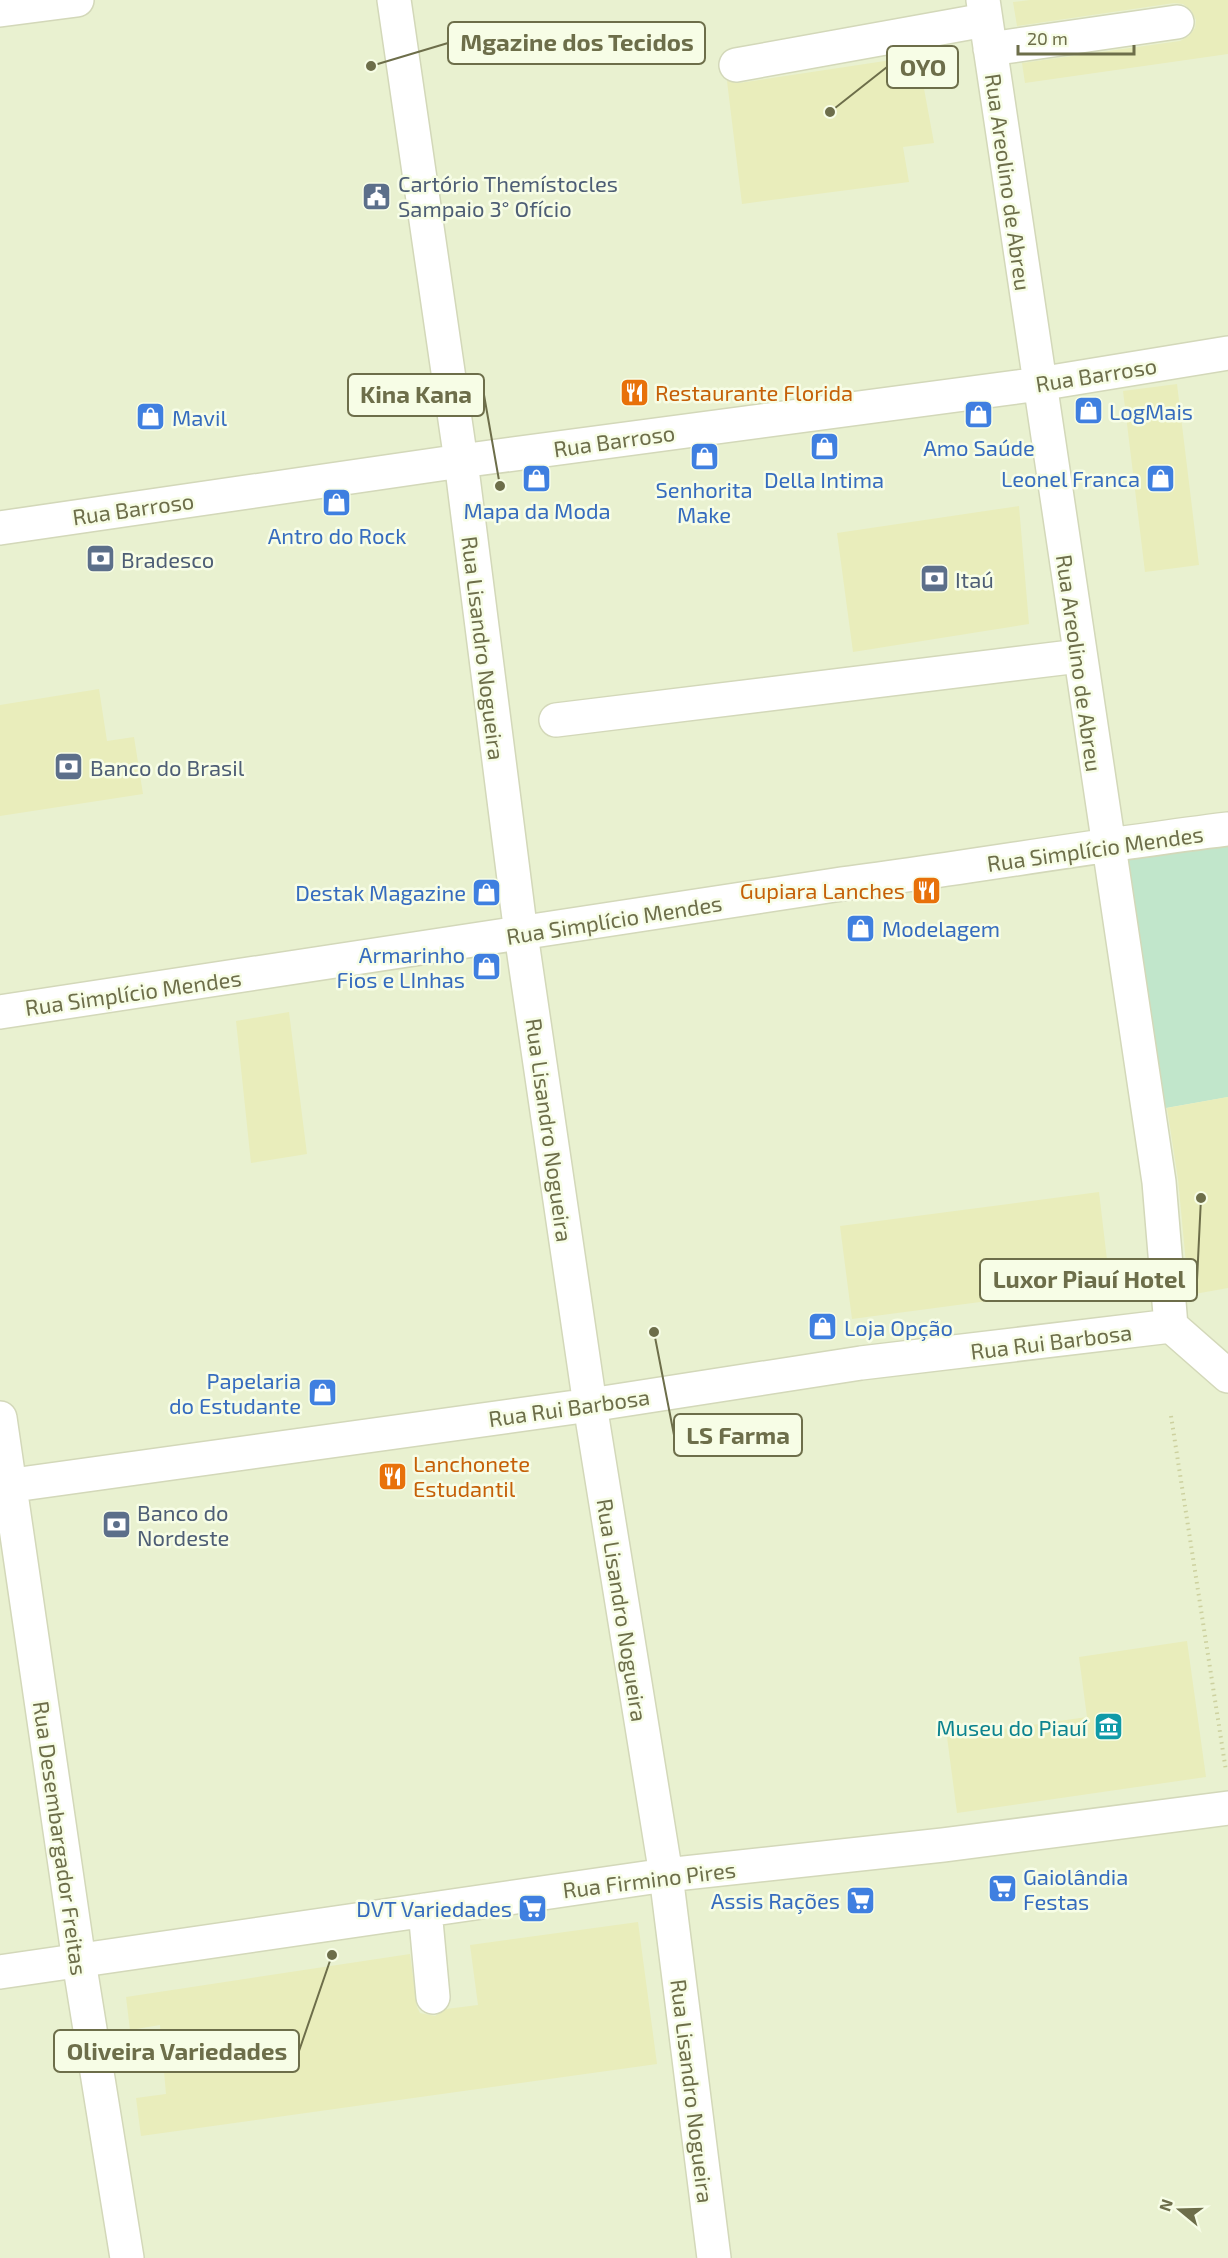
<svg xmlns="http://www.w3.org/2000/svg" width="1228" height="2258" font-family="'Exo 2',sans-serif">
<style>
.residential{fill:#e9f1d0}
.green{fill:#c1e6cb}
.building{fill:#e9edbb}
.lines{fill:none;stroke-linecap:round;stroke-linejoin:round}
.minor-casing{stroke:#d3d8b9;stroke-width:36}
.path{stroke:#cdd19f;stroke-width:4;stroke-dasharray:1.5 4.5;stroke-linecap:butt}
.minor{stroke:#fff;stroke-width:33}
.labels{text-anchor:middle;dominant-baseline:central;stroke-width:5;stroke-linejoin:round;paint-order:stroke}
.street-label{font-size:22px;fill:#6d6e4a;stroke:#f7fde6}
.service-label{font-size:22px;fill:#4e5e75;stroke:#f7fde6;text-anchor:start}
.food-label{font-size:22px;fill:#c56008;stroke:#f7fde6;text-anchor:start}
.shop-label{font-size:22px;fill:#366cbe;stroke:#f7fde6;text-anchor:end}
.culture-label{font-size:22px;fill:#0d838f;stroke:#f7fde6;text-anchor:end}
.leader{fill:none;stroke:#6d6e4a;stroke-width:2}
.callout-dot{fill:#6d6e4a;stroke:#f7fde6;stroke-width:2}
.callout{fill:#f7fde6;stroke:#6d6e4a;stroke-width:2}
.callout-label{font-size:24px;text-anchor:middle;font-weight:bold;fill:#6d6e4a}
</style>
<rect width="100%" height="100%" fill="#f2fae1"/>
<!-- residential -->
<path class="residential" d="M0 0H1228V2258H0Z"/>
<!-- green -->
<path class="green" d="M1228 837V1097L1160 1109 1120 854Z"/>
<!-- building -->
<path class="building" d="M1030 0H1228V54L1025 83 1022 63 1180 41 1189 36 1195 28 1196 20 1191 10 1183 4 1174 3 1017 26 1013 2Z
M918 56 934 143 903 147 909 182 742 204 727 81 739 83Z
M1177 384 1199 565 1145 572 1123 391Z
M1019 506 1029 624 853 652 837 533Z
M99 689 107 741 134 737 143 794 0 816V705Z
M289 1012 307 1154 251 1163 236 1021Z
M1228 1097V1288L1189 1295 1178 1179 1167 1108Z
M1099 1192 1110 1285 852 1319 840 1226Z
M1187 1641 1206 1777 957 1813 947 1737 1087 1717 1079 1657Z
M638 1922 657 2064 141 2136 136 2098 166 2094 160 2025 130 2030 126 1997 410 1954 417 2007 420 2013 435 2016 446 2009 478 2005 470 1945Z"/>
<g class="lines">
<defs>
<path id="minor" d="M394 0 461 461 521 934 590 1405 666 1875 714 2258
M983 0 1159 1182 1171 1326
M0 10 77 0
M990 49 1177 22
M736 65 985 20
M0 528 461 461 1039 384 1228 353
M556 720 1079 656
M0 1012 835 885C966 868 1097 845 1228 829
M0 1418 79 1961 127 2258
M0 1487 590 1405 861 1363 1171 1326 1228 1376
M425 1910 433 1997
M0 1972 666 1875 943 1845 1228 1808"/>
</defs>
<!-- minor casing -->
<use href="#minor" class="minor-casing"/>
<!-- path -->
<path class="path" d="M1171 1416 1226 1771"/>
<!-- minor -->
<use href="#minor" class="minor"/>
</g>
<!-- icons -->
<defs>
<symbol id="civic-square" viewBox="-11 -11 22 22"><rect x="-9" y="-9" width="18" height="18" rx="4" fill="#5c6f8a" stroke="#f7fde6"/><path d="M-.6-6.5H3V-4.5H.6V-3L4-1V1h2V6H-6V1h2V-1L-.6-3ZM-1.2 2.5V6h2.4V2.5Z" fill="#fff"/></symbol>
<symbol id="restaurant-square" viewBox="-11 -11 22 22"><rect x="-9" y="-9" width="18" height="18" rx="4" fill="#e8710a" stroke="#f7fde6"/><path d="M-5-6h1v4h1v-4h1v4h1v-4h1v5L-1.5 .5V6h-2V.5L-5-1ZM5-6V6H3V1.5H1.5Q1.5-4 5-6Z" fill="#fff"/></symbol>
<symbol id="shop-square" viewBox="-11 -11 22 22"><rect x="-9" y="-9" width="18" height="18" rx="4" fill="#3f7fe0" stroke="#f7fde6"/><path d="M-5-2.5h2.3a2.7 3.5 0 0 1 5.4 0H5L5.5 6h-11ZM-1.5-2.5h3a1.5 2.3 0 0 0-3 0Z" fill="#fff"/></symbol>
<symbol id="bank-square" viewBox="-11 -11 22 22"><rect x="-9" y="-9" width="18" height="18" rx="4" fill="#5c6f8a" stroke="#f7fde6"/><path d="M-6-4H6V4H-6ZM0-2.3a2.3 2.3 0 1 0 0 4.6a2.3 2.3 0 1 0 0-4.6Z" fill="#fff"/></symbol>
<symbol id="museum-square" viewBox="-11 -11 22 22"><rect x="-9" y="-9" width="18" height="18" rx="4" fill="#0f9aa8" stroke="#f7fde6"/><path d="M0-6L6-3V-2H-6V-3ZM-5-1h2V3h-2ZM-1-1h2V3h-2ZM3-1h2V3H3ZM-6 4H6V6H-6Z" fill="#fff"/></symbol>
<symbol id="supermarket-square" viewBox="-11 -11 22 22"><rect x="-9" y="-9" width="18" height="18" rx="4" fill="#3f7fe0" stroke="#f7fde6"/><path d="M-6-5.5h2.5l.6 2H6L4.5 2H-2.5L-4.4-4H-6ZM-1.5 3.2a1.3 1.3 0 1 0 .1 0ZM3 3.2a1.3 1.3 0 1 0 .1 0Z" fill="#fff"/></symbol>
</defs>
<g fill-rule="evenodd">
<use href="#civic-square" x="360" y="180" width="33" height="33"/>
<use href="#restaurant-square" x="618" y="376" width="33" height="33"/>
<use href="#shop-square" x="1072" y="394" width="33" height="33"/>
<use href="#shop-square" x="962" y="398" width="33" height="33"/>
<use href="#shop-square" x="134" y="400" width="33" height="33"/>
<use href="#shop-square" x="808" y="430" width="33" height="33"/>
<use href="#shop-square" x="688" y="440" width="33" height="33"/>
<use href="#shop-square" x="520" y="462" width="33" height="33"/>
<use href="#shop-square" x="1144" y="462" width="33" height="33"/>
<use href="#shop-square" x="320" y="486" width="33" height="33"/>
<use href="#bank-square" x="84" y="542" width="33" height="33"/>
<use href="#bank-square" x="918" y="562" width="33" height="33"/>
<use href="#bank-square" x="52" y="750" width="33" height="33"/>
<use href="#restaurant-square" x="910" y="874" width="33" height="33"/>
<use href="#shop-square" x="470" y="876" width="33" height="33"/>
<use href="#shop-square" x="844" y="912" width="33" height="33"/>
<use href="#shop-square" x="470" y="950" width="33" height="33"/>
<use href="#shop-square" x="806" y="1310" width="33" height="33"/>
<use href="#shop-square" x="306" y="1376" width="33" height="33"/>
<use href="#restaurant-square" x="376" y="1460" width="33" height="33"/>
<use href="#bank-square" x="100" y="1508" width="33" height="33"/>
<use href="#museum-square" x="1092" y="1710" width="33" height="33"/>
<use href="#supermarket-square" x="986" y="1872" width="33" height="33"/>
<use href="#supermarket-square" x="844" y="1884" width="33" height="33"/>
<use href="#supermarket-square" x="516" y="1892" width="33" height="33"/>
</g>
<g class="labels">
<!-- street labels -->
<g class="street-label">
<text transform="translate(1009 182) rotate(82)">Rua Areolino de Abreu</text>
<text transform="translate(1096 374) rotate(-9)">Rua Barroso</text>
<text transform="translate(614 440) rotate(-8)">Rua Barroso</text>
<text transform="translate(133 508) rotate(-8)">Rua Barroso</text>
<text transform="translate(484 648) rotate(83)">Rua Lisandro Nogueira</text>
<text transform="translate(1080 663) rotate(82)">Rua Areolino de Abreu</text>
<text transform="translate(1095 848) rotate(-8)">Rua Simplício Mendes</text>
<text transform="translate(614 919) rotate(-9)">Rua Simplício Mendes</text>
<text transform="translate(133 992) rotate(-8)">Rua Simplício Mendes</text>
<text transform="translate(550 1130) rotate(82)">Rua Lisandro Nogueira</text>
<text transform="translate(1051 1341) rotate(-7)">Rua Rui Barbosa</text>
<text transform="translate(569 1407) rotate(-8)">Rua Rui Barbosa</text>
<text transform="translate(623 1610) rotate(81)">Rua Lisandro Nogueira</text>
<text transform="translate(61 1838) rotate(82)">Rua Desembargador Freitas</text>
<text transform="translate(649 1879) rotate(-7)">Rua Firmino Pires</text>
<text transform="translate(693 2091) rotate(83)">Rua Lisandro Nogueira</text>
</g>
<!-- service labels -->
<g class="service-label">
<text x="398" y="183">Cartório Themístocles<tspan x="398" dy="25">Sampaio 3° Ofício</tspan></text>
<text x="121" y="559">Bradesco</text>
<text x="955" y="579">Itaú</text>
<text x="90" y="767">Banco do Brasil</text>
<text x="137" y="1512">Banco do<tspan x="137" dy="25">Nordeste</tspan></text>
</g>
<!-- food labels -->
<g class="food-label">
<text x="655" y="392">Restaurante Florida</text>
<text x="905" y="890" text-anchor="end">Gupiara Lanches</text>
<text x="413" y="1463">Lanchonete<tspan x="413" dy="25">Estudantil</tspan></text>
</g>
<!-- shop labels -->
<g class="shop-label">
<text x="1109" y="411" text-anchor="start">LogMais</text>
<text x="172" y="417" text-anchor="start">Mavil</text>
<text x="979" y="447" text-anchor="middle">Amo Saúde</text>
<text x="1140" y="478">Leonel Franca</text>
<text x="824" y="479" text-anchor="middle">Della Intima</text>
<text x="704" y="489" text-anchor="middle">Senhorita<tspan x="704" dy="25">Make</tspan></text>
<text x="537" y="510" text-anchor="middle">Mapa da Moda</text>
<text x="337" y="535" text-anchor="middle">Antro do Rock</text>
<text x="466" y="892">Destak Magazine</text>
<text x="882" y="928" text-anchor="start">Modelagem</text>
<text x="465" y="954">Armarinho<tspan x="465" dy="25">Fios e LInhas</tspan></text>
<text x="844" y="1327" text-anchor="start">Loja Opção</text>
<text x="301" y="1380">Papelaria<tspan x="301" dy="25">do Estudante</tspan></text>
<text x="1023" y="1876" text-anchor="start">Gaiolândia<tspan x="1023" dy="25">Festas</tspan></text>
<text x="840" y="1900">Assis Rações</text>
<text x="512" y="1908">DVT Variedades</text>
</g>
<!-- culture labels -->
<g class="culture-label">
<text x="1087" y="1727">Museu do Piauí</text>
</g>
</g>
<!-- callouts -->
<path class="leader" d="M371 66L448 43M830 112L887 67M500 486L484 395M1201 1198L1197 1280M654 1332L674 1435M332 1955L299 2051"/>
<g class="callout-dot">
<circle cx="371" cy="66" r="6"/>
<circle cx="830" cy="112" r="6"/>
<circle cx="500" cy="486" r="6"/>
<circle cx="1201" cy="1198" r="6"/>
<circle cx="654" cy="1332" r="6"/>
<circle cx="332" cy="1955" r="6"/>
</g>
<g class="callout">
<rect x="448" y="22" width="257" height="42" rx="6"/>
<rect x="887" y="46" width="71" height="42" rx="6"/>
<rect x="348" y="374" width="136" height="42" rx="6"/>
<rect x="980" y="1259" width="217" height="42" rx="6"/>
<rect x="674" y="1414" width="128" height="42" rx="6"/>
<rect x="54" y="2030" width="245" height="42" rx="6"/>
</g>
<g class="callout-label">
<text x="577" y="51">Mgazine dos Tecidos</text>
<text x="923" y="76">OYO</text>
<text x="416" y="403">Kina Kana</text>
<text x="1089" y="1288">Luxor Piauí Hotel</text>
<text x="738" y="1444">LS Farma</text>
<text x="177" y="2060">Oliveira Variedades</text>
</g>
<!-- north arrow -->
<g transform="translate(1180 2210) rotate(289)" stroke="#f7fde6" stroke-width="4.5" paint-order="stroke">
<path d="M0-4.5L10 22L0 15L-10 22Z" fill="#6d6e4a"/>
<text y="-9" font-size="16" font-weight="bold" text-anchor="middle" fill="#6d6e4a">N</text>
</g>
<!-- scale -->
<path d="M1018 45v9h116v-9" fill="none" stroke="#6d6e4a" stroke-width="3"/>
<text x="1027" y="45" font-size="18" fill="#6d6e4a" stroke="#f7fde6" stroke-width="4.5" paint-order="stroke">20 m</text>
</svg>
